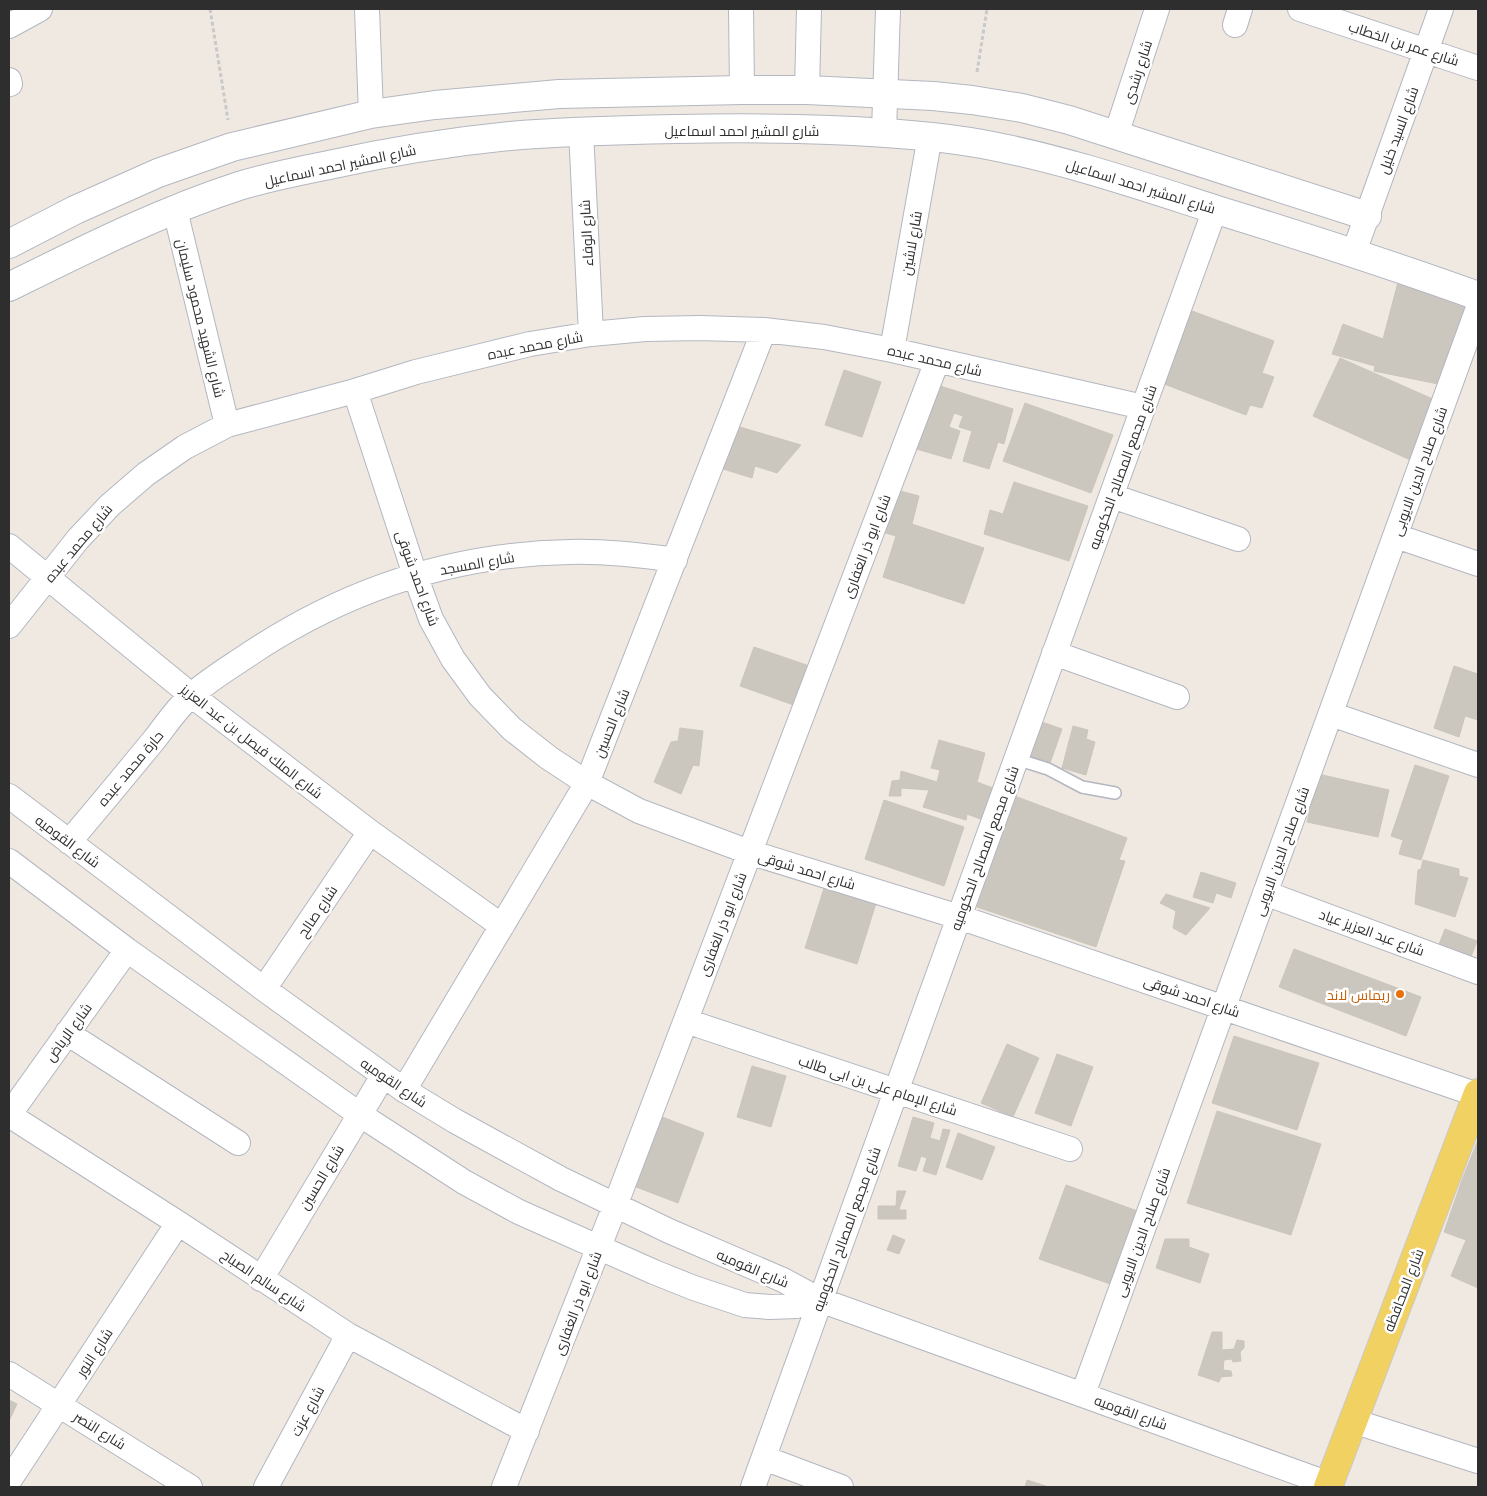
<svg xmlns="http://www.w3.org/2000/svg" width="1487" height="1496" font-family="Lato,Cairo,sans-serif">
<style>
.building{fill:#cbc7bf;stroke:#cbc5ba}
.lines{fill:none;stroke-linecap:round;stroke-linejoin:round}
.service-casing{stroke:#b4b7c1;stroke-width:14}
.minor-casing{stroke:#b4b7c1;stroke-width:26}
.tertiary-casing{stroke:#b4b7c1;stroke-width:30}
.primary-casing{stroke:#c9c9c9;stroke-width:30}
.path{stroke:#c9c9c9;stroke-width:3;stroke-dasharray:4 2.5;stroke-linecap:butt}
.service{stroke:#fff;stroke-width:11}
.minor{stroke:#fff;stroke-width:24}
.tertiary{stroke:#fff;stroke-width:28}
.primary{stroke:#f2d163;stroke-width:28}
.food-dot{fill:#e8710a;stroke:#fff;stroke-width:2}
.labels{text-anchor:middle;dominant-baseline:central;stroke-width:5;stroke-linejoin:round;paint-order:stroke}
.street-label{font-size:14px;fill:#2e2e2e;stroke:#fff}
.food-label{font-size:14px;fill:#c56008;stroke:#fff;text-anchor:end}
</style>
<rect width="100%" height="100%" fill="#efe9e1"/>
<!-- building -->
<path class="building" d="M1401 271 1478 292 1443 385 1374 371 1375 366 1332 354 1343 324 1383 339Z
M1192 311 1274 341 1262 373 1274 377 1262 408 1250 405 1246 415 1164 384Z
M1340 358 1444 404 1417 463 1313 416Z
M844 370 881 382 862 437 825 425Z
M937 385 1013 409 1004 444 998 442 989 469 963 461 972 431 959 427 963 416 954 413 949 427 960 431 951 459 913 448Z
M1025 403 1113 435 1091 493 1003 461Z
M733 425 801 445 777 473 755 466 752 478 720 468Z
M1014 482 1088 506 1069 561 984 534 990 510 1003 514Z
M893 489 919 496 912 524 984 548 964 604 883 577 896 536 882 532Z
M754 647 830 673 816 713 740 686Z
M1454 666 1478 674V720L1465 716 1459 737 1434 728Z
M1039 721 1062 729 1048 769 1025 761Z
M1073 726 1088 730 1086 739 1095 742 1086 775 1062 768Z
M680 728 703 731 699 766 693 765 681 794 654 782 671 742 678 741Z
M939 740 985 753 977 782 1127 838 1119 860 1125 861 1096 947 977 907 1004 828 967 814 966 820 923 807 929 790 901 788V796H889L892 781 900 780 901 771 937 782 940 770 931 768Z
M1415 765 1449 776 1421 860 1399 854 1403 840 1391 836Z
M1318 774 1389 790 1378 837 1307 822Z
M884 800 964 827 944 886 865 859Z
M1423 860 1459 869V876L1468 878 1455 917 1415 904 1418 870 1421 869Z
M1201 872 1236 883 1231 898 1216 893 1213 903 1193 897Z
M826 882 878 897 857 964 805 948Z
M1166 894 1210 908 1186 935 1173 928 1176 911 1160 903Z
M1445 929 1477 941 1470 959 1438 947Z
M1294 949 1421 997 1406 1036 1279 987Z
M1234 1036 1319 1063 1297 1130 1212 1103Z
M1007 1044 1039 1058 1013 1117 981 1103Z
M1057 1054 1093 1067 1071 1126 1035 1113Z
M752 1066 786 1076 771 1127 737 1117Z
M1217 1111 1321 1144 1291 1235 1187 1203Z
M657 1115 704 1133 678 1203 631 1185Z
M913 1117 934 1123 930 1138 940 1141 943 1129 950 1130 936 1175 923 1171 927 1158 921 1156 916 1171 898 1166Z
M958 1133 995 1147 982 1180 946 1167Z
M1478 1140V1288L1451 1276 1466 1240 1444 1232 1462 1180Z
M1066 1185 1143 1213 1116 1286 1039 1259Z
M897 1191H906L900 1206 899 1210H906V1219H878V1206H896Z
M893 1235 905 1240 899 1254 887 1250Z
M1165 1239H1189V1247L1209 1254 1200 1283 1156 1268Z
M1212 1332H1222V1350L1234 1349 1237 1340 1244 1341V1348L1240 1352 1241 1361 1233 1362 1232 1359 1224 1360 1223 1370 1231 1371 1232 1376 1221 1377 1219 1382 1198 1375Z
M9 1400 17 1404 9 1421Z
M1027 1480 1049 1487H1025Z"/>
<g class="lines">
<defs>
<path id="service" d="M1016 759 1048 769 1082 787 1115 793"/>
<path id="minor" d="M367 9 371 114
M741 9 742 90
M1300 9 1478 68
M1235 25 1240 9
M9 26 40 9
M9 80 10 84
M807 90 809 9
M581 131 591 334
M884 132 888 9
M1116 135 1157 9
M175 210 227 425
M1354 252 1441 9
M892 350 930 136
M355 391 415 575 431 619 453 659 480 696 512 729 549 758 587 783 639 811 749 852 959 917 1478 1095
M1112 496 1238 539
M1396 536 1478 564
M9 546 191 695 370 832 502 926
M9 626 78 539 110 505 146 474 185 447 227 425 355 391 416 372 530 344 591 334 645 329 700 328 764 330 824 337 892 350 1143 407
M1054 653 1177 697
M1331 714 1478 765
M9 796 264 989 404 1090 455 1121 561 1179 669 1231 783 1280 820 1300 1329 1484
M69 842C98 808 126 774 154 740 166 725 178 706 193 694 209 680 227 669 245 657 344 590 450 554 570 552 605 551 640 555 675 560
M9 861 127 950 359 1114 464 1182 519 1212 654 1272 694 1288 745 1305 770 1307 796 1306 820 1300
M1265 893 1478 972
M264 989 370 832
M686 1021 1070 1149
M67 1033 238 1143
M404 1090 587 783 764 330
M9 1115 178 1223 348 1335 527 1431
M9 1115 127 950
M261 1279 383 1076
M9 1374 190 1487
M1083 1394 1478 308
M1353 1421 1478 1461
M764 1458 841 1487
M9 1481 178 1223
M266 1487 348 1335
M504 1487 615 1206 937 361
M753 1487 1215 209"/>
<path id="tertiary" d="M9 244 75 210 158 173 232 147 371 114 435 105 559 94 742 90H807L933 96 972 100 1022 108 1069 120 1367 216
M9 287C84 250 159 212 239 186 268 177 299 171 329 165 388 152 449 142 510 136 565 131 621 130 677 129 728 128 779 128 830 130 881 132 932 135 982 144 1063 159 1139 185 1217 210 1305 237 1392 265 1478 296"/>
<path id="primary" d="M1328 1487 1478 1093"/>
</defs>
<!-- service casing -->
<use href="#service" class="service-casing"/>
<!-- minor casing -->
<use href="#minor" class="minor-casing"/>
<!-- tertiary casing -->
<use href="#tertiary" class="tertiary-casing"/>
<!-- primary casing -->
<use href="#primary" class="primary-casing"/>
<!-- path -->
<path class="path" d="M210 9 228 120
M977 72 987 9"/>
<!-- service -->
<use href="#service" class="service"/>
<!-- minor -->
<use href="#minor" class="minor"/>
<!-- tertiary -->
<use href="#tertiary" class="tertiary"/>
<!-- primary -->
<use href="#primary" class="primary"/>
</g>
<!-- markers -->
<circle class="food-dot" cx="1400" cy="994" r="5"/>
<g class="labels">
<!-- street labels -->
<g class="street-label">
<text transform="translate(1404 43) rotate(18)">شارع عمر بن الخطاب</text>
<text transform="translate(1137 72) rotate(-72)">شارع رشدى</text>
<text x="742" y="130">شارع المشير احمد اسماعيل</text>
<text transform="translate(1398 130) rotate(-70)">شارع السيد خليل</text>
<text transform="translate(340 165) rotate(-12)">شارع المشير احمد اسماعيل</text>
<text transform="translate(1141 186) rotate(17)">شارع المشير احمد اسماعيل</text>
<text transform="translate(586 233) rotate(-93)">شارع الوفاء</text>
<text transform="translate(911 243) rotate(-80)">شارع لاشين</text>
<text transform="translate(201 318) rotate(76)">شارع الشهيد محمود سليمان</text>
<text transform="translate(535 345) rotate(-11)">شارع محمد عبده</text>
<text transform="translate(935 360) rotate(13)">شارع محمد عبده</text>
<text transform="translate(1122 467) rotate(-70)">شارع مجمع المصالح الحكوميه</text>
<text transform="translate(1419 471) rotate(-70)">شارع صلاح الدين الايوبى</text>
<text transform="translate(78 543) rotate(-50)">شارع محمد عبده</text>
<text transform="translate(866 546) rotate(-69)">شارع ابو ذر الغفارى</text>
<text transform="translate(477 563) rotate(-10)">شارع المسجد</text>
<text transform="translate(418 578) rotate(70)">شارع احمد شوقى</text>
<text transform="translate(611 723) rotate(-68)">شارع الحسين</text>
<text transform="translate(252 741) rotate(38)">شارع الملك فيصل بن عبد العزيز</text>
<text transform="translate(130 768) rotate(-50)">حارة محمد عبده</text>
<text transform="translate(68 841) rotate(37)">شارع القوميه</text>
<text transform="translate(984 848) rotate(-70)">شارع مجمع المصالح الحكوميه</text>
<text transform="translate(1281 851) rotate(-70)">شارع صلاح الدين الايوبى</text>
<text transform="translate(807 870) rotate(17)">شارع احمد شوقى</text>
<text transform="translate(317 911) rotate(-56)">شارع صالح</text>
<text transform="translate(722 924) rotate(-69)">شارع ابو ذر الغفارى</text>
<text transform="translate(1372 932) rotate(20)">شارع عبد العزيز عياد</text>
<text transform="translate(1192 996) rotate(19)">شارع احمد شوقى</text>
<text transform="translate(68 1032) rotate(-54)">شارع الرياض</text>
<text transform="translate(394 1082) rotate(34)">شارع القوميه</text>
<text transform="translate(878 1085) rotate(18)">شارع الإمام على بن ابى طالب</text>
<text transform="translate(321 1177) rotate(-59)">شارع الحسين</text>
<text transform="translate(846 1229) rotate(-70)">شارع مجمع المصالح الحكوميه</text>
<text transform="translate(1142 1232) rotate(-70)">شارع صلاح الدين الايوبى</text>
<text transform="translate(753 1268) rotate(23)">شارع القوميه</text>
<text transform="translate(264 1280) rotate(34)">شارع سالم الصباح</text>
<text transform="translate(1403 1290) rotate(-69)">شارع المحافظه</text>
<text transform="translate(577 1303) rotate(-69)">شارع ابو ذر الغفارى</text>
<text transform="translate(94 1352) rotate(-57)">شارع النور</text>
<text transform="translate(307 1411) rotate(-62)">شارع عزت</text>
<text transform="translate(1131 1412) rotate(20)">شارع القوميه</text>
<text transform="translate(100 1430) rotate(32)">شارع النصر</text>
</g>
<!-- food labels -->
<g class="food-label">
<text x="1390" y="994">ريماس لاند</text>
</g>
</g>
<!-- border -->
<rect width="1487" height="1496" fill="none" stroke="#2e2e2e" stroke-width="20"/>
</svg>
